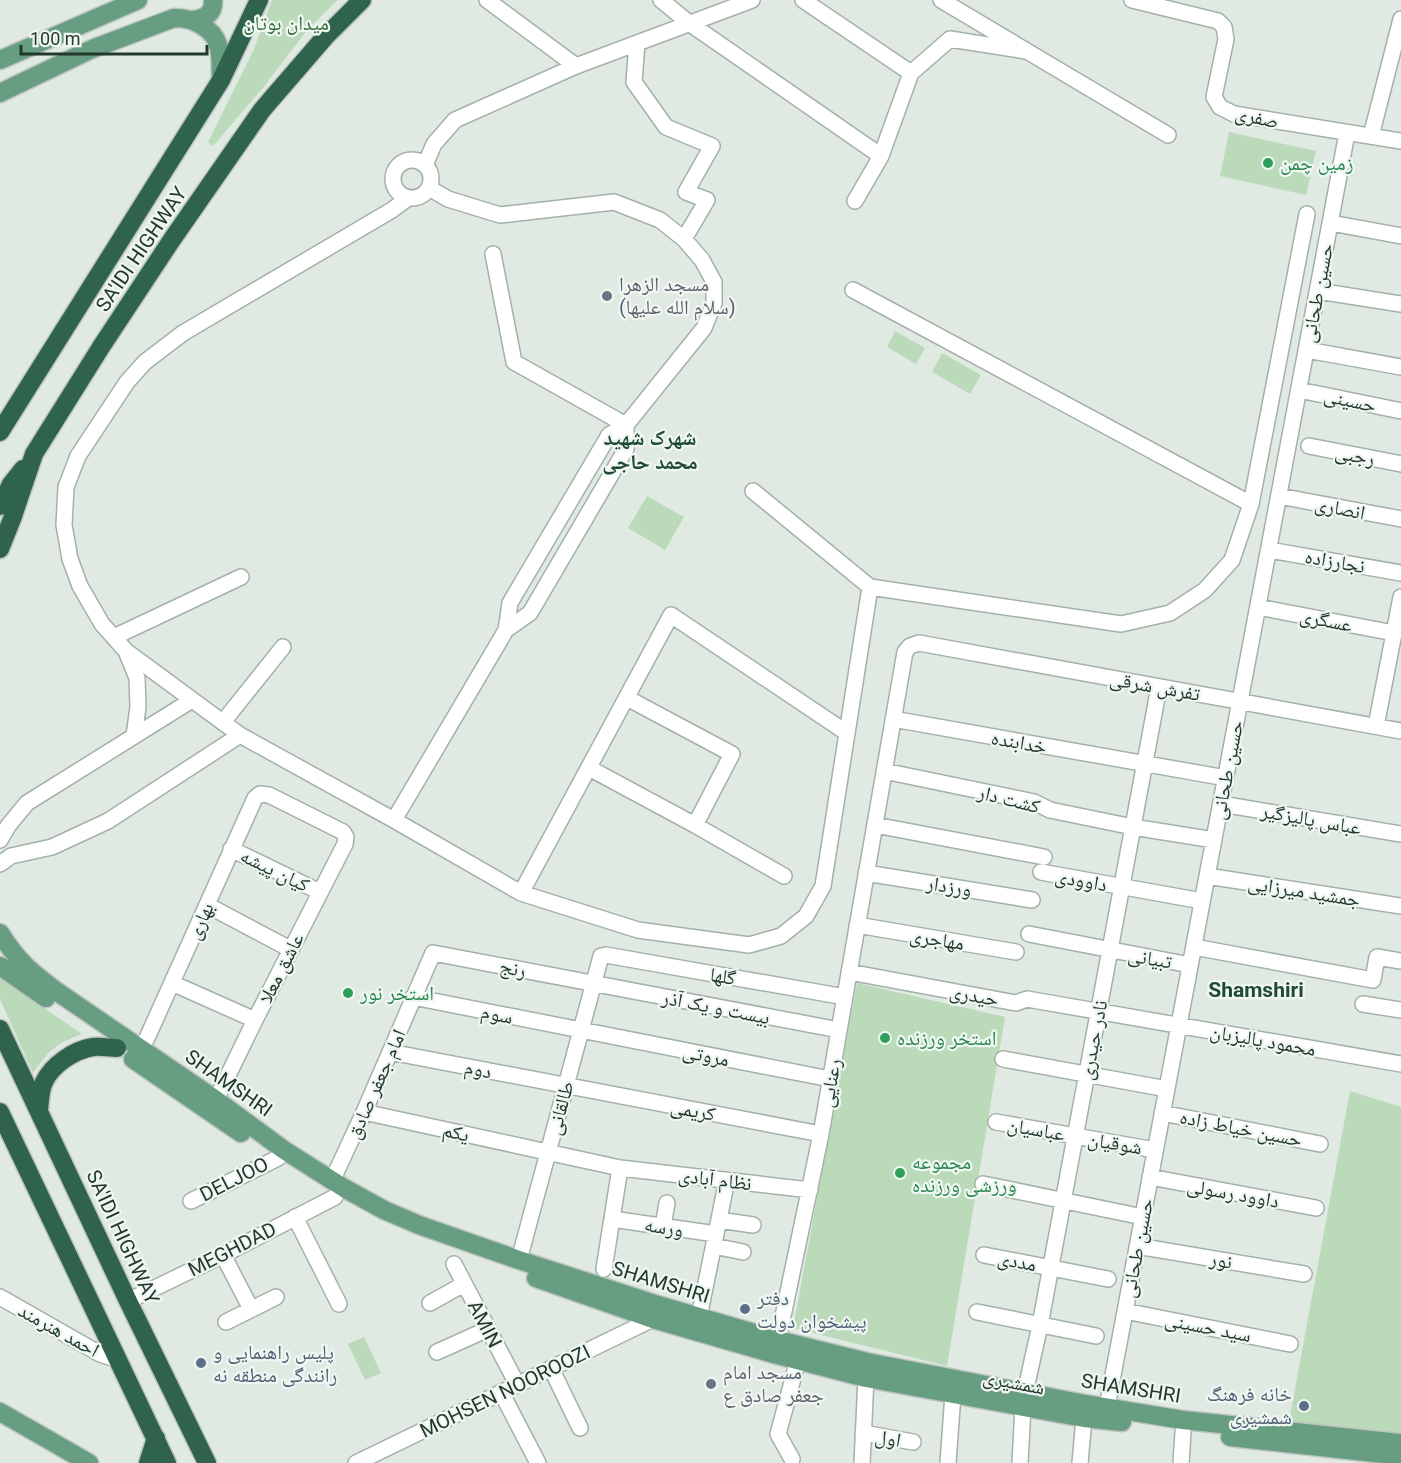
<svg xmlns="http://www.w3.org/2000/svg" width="1401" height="1463" font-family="Roboto,'Noto Naskh Arabic',sans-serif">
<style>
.green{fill:#badaba}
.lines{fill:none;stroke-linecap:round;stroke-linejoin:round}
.minor-casing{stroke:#a3b1a9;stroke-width:18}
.major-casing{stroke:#bdc4c0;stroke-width:21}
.highway-casing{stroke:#bdc4c0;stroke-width:21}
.minor{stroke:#fff;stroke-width:15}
.major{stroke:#679d81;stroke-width:18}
.highway{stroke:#2f634b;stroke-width:18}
.leisure-dot{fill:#2e9e5b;stroke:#f0f7f2;stroke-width:2}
.worship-dot{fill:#6b7280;stroke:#f0f7f2;stroke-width:2}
.service-dot{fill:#5c6f8a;stroke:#f0f7f2;stroke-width:2}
.labels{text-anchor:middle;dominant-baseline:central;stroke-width:4.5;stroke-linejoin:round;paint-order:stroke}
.park-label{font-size:20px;fill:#2e6d37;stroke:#f0f7f2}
.street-label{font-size:20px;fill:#22392d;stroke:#f0f7f2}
.leisure-label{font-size:20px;fill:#27864d;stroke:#f0f7f2;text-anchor:start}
.worship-label{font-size:20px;fill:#5b616d;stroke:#f0f7f2;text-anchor:start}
.service-label{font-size:20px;fill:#4e5e75;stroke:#f0f7f2;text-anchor:start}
.neighbourhood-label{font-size:21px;font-weight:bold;fill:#1f4a34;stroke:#f0f7f2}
</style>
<rect width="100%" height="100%" fill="#e0eae3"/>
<!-- green -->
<path class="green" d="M272 0H338L308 29 262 89 213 146 208 142 254 49Z
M1229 132 1316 151 1306 195 1220 176Z
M895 331 925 348 916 364 887 347Z
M942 353 981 375 970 394 932 372Z
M647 496 684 517 665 550 628 528Z
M0 978 82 1034C53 1045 51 1049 33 1073L0 999Z
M857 983 1005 1017 947 1366 793 1328Z
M1350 1091 1401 1107V1440L1288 1427Z
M364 1337 381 1373 365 1380 348 1344Z"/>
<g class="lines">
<defs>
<path id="minor" d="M487 0 576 66
M661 0 689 23 881 156
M803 0 911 73
M941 0 1168 135
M1132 0 1218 21 1224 27 1226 39 1214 97 1220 107 1234 114 1401 141
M637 43 634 82 666 127 712 146 686 192 707 200 684 239
M1371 136 1401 19
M393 179a19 19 0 1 1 38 0a19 19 0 1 1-38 0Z
M425 165 434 144 455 120 576 66 752 0
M855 201 881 156 911 73 950 39 1026 51
M1331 223 1401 236
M493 254 514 362 626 425
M853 290 1251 504
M1318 291 1401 304
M1307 350 1401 367
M1299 390 1401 411
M1309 446 1401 464
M753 491 870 587 1121 624 1170 613 1205 590 1232 560 1251 504 1307 214
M1279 496 1401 519
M1269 550 1401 573
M1258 607 1394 633
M506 630 530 613 626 449V425
M114 637 241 577
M126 651 240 735 394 820 521 893 638 930 749 945 781 936 806 916 823 886 870 587
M627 698 732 754 695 825
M893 719 1226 778
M223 722 283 647
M1376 726 1401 597
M134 736 138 707 137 678 126 651 102 624 80 586 70 559 64 525 66 487 78 456 127 382 145 362 183 333 392 210 408 198
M589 768 695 825 784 876
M884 771 1034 802 1050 810 1133 827 1214 840
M1221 804 1401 834
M394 820 506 630 510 603 609 435 626 425 704 328 714 303V282L702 260 684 239 660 220 614 202 500 215 448 199 429 188
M875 825 1044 857
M0 840 8 826 27 803 192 700
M231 849 320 892
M0 864 11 856 52 847 108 821 240 735
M1041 872 1202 901
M866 873 1032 900
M1207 876 1401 906
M521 893 671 615 847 733
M207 905 290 949
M857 925 1016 952
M1029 934 1190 965
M1194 947 1373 980 1377 957 1401 961
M849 972 1016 1003 1027 999 1401 1064
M172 983 255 1020
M413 997 830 1079
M1363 1004 1401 1010
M140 1049 147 1038 255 798 260 794 269 795 343 832 346 837 345 844 255 1020 216 1100
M390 1052 821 1134
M1003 1059 1167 1089
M364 1112 620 1168 810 1190
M1162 1113 1320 1144
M996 1122 1155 1150
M1150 1177 1316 1208
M332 1181 364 1112 433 953 839 1030
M983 1184 1143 1217
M191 1201 278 1158
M295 1217 339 1304
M612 1219 716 1234
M719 1220 753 1225
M663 1226 667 1203
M714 1246 743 1252
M1137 1246 1304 1274
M223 1255 251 1309
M984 1255 1108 1279
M519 1260 601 956 606 955 845 997
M454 1264 517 1384
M604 1269 620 1168
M0 1297 100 1354 119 1360
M128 1301 223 1255 335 1197
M430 1303 464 1284
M1125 1311 1290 1344
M977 1312 1096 1336
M699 1317 727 1180
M226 1322 276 1297
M778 1340 821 1134 905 652 910 646 919 643 1401 731
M437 1352 488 1329
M551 1368 580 1428
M501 1392 538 1463
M1025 1393 1040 1325 1159 687
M1107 1407 1347 133
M863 1433 913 1442
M792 1459 778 1434 798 1360
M356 1463 653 1319
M862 1463 866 1378
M948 1463 953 1394
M1020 1463 1023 1407
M1080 1463 1084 1418
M1181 1463 1183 1432"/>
<path id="major" d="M194 20C206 18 214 13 213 0
M0 60 138 0
M0 93 92 49 174 18C184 18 192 19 201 25 224 38 220 57 221 80
M0 933C18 962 32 973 59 993L216 1100 284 1150 344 1188 384 1210 419 1225 519 1260 658 1305 778 1340 867 1362 1085 1404 1183 1420 1401 1443
M0 966 46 998
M133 1059 241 1133
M536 1278 653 1319 774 1354 866 1378 1084 1418 1122 1422
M0 1412 89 1463
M1230 1437 1401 1456"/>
<path id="highway" d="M0 432 221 80 259 0
M0 506 11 484 23 469
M0 549 12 519 34 454 101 347 171 241 262 110 325 37 362 0
M0 1029 128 1301 207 1463
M39 1110C40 1102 40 1090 44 1082 52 1065 74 1050 93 1047 101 1046 110 1048 117 1048
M0 1112 167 1463
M148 1463 156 1438"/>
</defs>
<!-- minor casing -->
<use href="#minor" class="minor-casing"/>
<!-- major casing -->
<use href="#major" class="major-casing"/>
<!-- highway casing -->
<use href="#highway" class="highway-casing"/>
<!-- minor -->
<use href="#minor" class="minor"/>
<!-- major -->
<use href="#major" class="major"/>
<!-- highway -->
<use href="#highway" class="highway"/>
</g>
<!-- markers -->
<g class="leisure-dot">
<circle cx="1268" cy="163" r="6"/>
<circle cx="348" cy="993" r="6"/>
<circle cx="885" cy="1038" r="6"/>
<circle cx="900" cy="1173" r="6"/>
</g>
<g class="worship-dot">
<circle cx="607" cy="296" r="6"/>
<circle cx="711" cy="1384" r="6"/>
</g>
<g class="service-dot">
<circle cx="745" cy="1309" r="6"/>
<circle cx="201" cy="1363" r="6"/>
<circle cx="1304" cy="1406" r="6"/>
</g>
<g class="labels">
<!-- park labels -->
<g class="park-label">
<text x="286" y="23">میدان بوتان</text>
</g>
<!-- street labels -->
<g class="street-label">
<text transform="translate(1257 117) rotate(12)">صفری</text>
<text transform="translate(141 249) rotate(-56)">SA'IDI HIGHWAY</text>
<text transform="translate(1317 293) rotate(-79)">حسین طحانی</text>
<text transform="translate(1350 400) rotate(12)">حسینی</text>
<text transform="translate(1355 455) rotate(11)">رجبی</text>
<text transform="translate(1340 508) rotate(11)">انصاری</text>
<text transform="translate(1335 561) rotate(10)">نجارزاده</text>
<text transform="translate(1326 620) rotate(11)">عسگری</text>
<text transform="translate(1155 686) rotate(10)">تفرش شرقی</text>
<text transform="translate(1019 742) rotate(10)">خدابنده</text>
<text transform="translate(1227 770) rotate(-79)">حسین طحانی</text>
<text transform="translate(1009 799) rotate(14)">کشت دار</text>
<text transform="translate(1311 819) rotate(10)">عباس پالیزگیر</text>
<text transform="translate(275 870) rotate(26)">کیان پیشه</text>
<text transform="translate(1081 880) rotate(10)">داوودی</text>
<text transform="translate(949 886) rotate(9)">ورزدار</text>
<text transform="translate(1304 891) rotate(9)">جمشید میرزایی</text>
<text transform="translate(200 921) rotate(-66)">بهاری</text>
<text transform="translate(937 939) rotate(9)">مهاجری</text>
<text transform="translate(1150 958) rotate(10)">تبیانی</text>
<text transform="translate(281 968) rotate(-63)">عاشق معلا</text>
<text transform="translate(513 968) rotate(11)">رنج</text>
<text transform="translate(723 976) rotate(10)">گلها</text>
<text transform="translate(974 995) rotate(10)">حیدری</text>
<text transform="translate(716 1007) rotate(11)">بیست و یک آذر</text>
<text transform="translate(497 1014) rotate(11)">سوم</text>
<text transform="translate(1093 1040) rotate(-79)">نادر حیدری</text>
<text transform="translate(1263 1040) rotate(10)">محمود پالیزبان</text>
<text transform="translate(706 1055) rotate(11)">مروتی</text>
<text transform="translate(478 1069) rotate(11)">دوم</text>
<text transform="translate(229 1083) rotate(35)">SHAMSHRI</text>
<text transform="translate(830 1083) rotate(-80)">رعنایی</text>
<text transform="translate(376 1084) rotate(-66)">امام جعفر صادق</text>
<text transform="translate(560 1108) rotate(-75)">طالقانی</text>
<text transform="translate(693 1110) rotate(11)">کریمی</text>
<text transform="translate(1241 1128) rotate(11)">حسین خیاط زاده</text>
<text transform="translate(1036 1129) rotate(10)">عباسیان</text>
<text transform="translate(456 1132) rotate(12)">یکم</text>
<text transform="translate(1115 1143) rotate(10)">شوقیان</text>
<text transform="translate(234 1179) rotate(-27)">DELJOO</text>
<text transform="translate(715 1179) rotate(7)">نظام آبادی</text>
<text transform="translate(1233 1193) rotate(10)">داوود رسولی</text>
<text transform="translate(664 1227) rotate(9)">ورسه</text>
<text transform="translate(123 1237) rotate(65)">SA'IDI HIGHWAY</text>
<text transform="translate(1137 1248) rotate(-79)">حسین طحانی</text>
<text transform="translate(232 1249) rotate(-27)">MEGHDAD</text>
<text transform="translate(1221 1260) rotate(10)">نور</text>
<text transform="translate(1017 1261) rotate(11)">مددی</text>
<text transform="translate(661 1282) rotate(17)">SHAMSHRI</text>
<text transform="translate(485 1324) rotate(63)">AMIN</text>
<text transform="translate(1208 1327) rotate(11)">سید حسینی</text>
<text transform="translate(59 1330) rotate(29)">احمد هنرمند</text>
<text transform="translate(1014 1382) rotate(11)">شمشیری</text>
<text transform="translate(1131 1388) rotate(9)">SHAMSHRI</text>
<text transform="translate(505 1391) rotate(-26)">MOHSEN NOOROOZI</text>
<text transform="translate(888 1438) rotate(10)">اول</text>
</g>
<!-- leisure labels -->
<g class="leisure-label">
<text x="1280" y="163">زمین چمن</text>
<text x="360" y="993">استخر نور</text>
<text x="897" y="1038">استخر ورزنده</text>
<text x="912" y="1162">مجموعه<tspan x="912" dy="23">ورزشی ورزنده</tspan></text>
</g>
<!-- worship labels -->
<g class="worship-label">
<text x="619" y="284">مسجد الزهرا<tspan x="619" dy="23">(سلام الله علیها)</tspan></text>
<text x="723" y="1372">مسجد امام<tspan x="723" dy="23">جعفر صادق ع</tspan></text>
</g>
<!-- service labels -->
<g class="service-label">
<text x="757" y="1298">دفتر<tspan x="757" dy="23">پیشخوان دولت</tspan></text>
<text x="213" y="1352">پلیس راهنمایی و<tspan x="213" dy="23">رانندگی منطقه نه</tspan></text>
<text x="1292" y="1394" text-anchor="end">خانه فرهنگ<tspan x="1292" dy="23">شمشیری</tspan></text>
</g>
<!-- neighbourhood labels -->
<g class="neighbourhood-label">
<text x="650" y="438">شهرک شهید<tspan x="650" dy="24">محمد حاجی</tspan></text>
<text x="1256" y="990">Shamshiri</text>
</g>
</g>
<!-- scale -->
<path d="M21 45v9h186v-9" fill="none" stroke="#22392d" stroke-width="3"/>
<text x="30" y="45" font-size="18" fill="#22392d" stroke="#f0f7f2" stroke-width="4.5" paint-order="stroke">100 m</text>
</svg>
